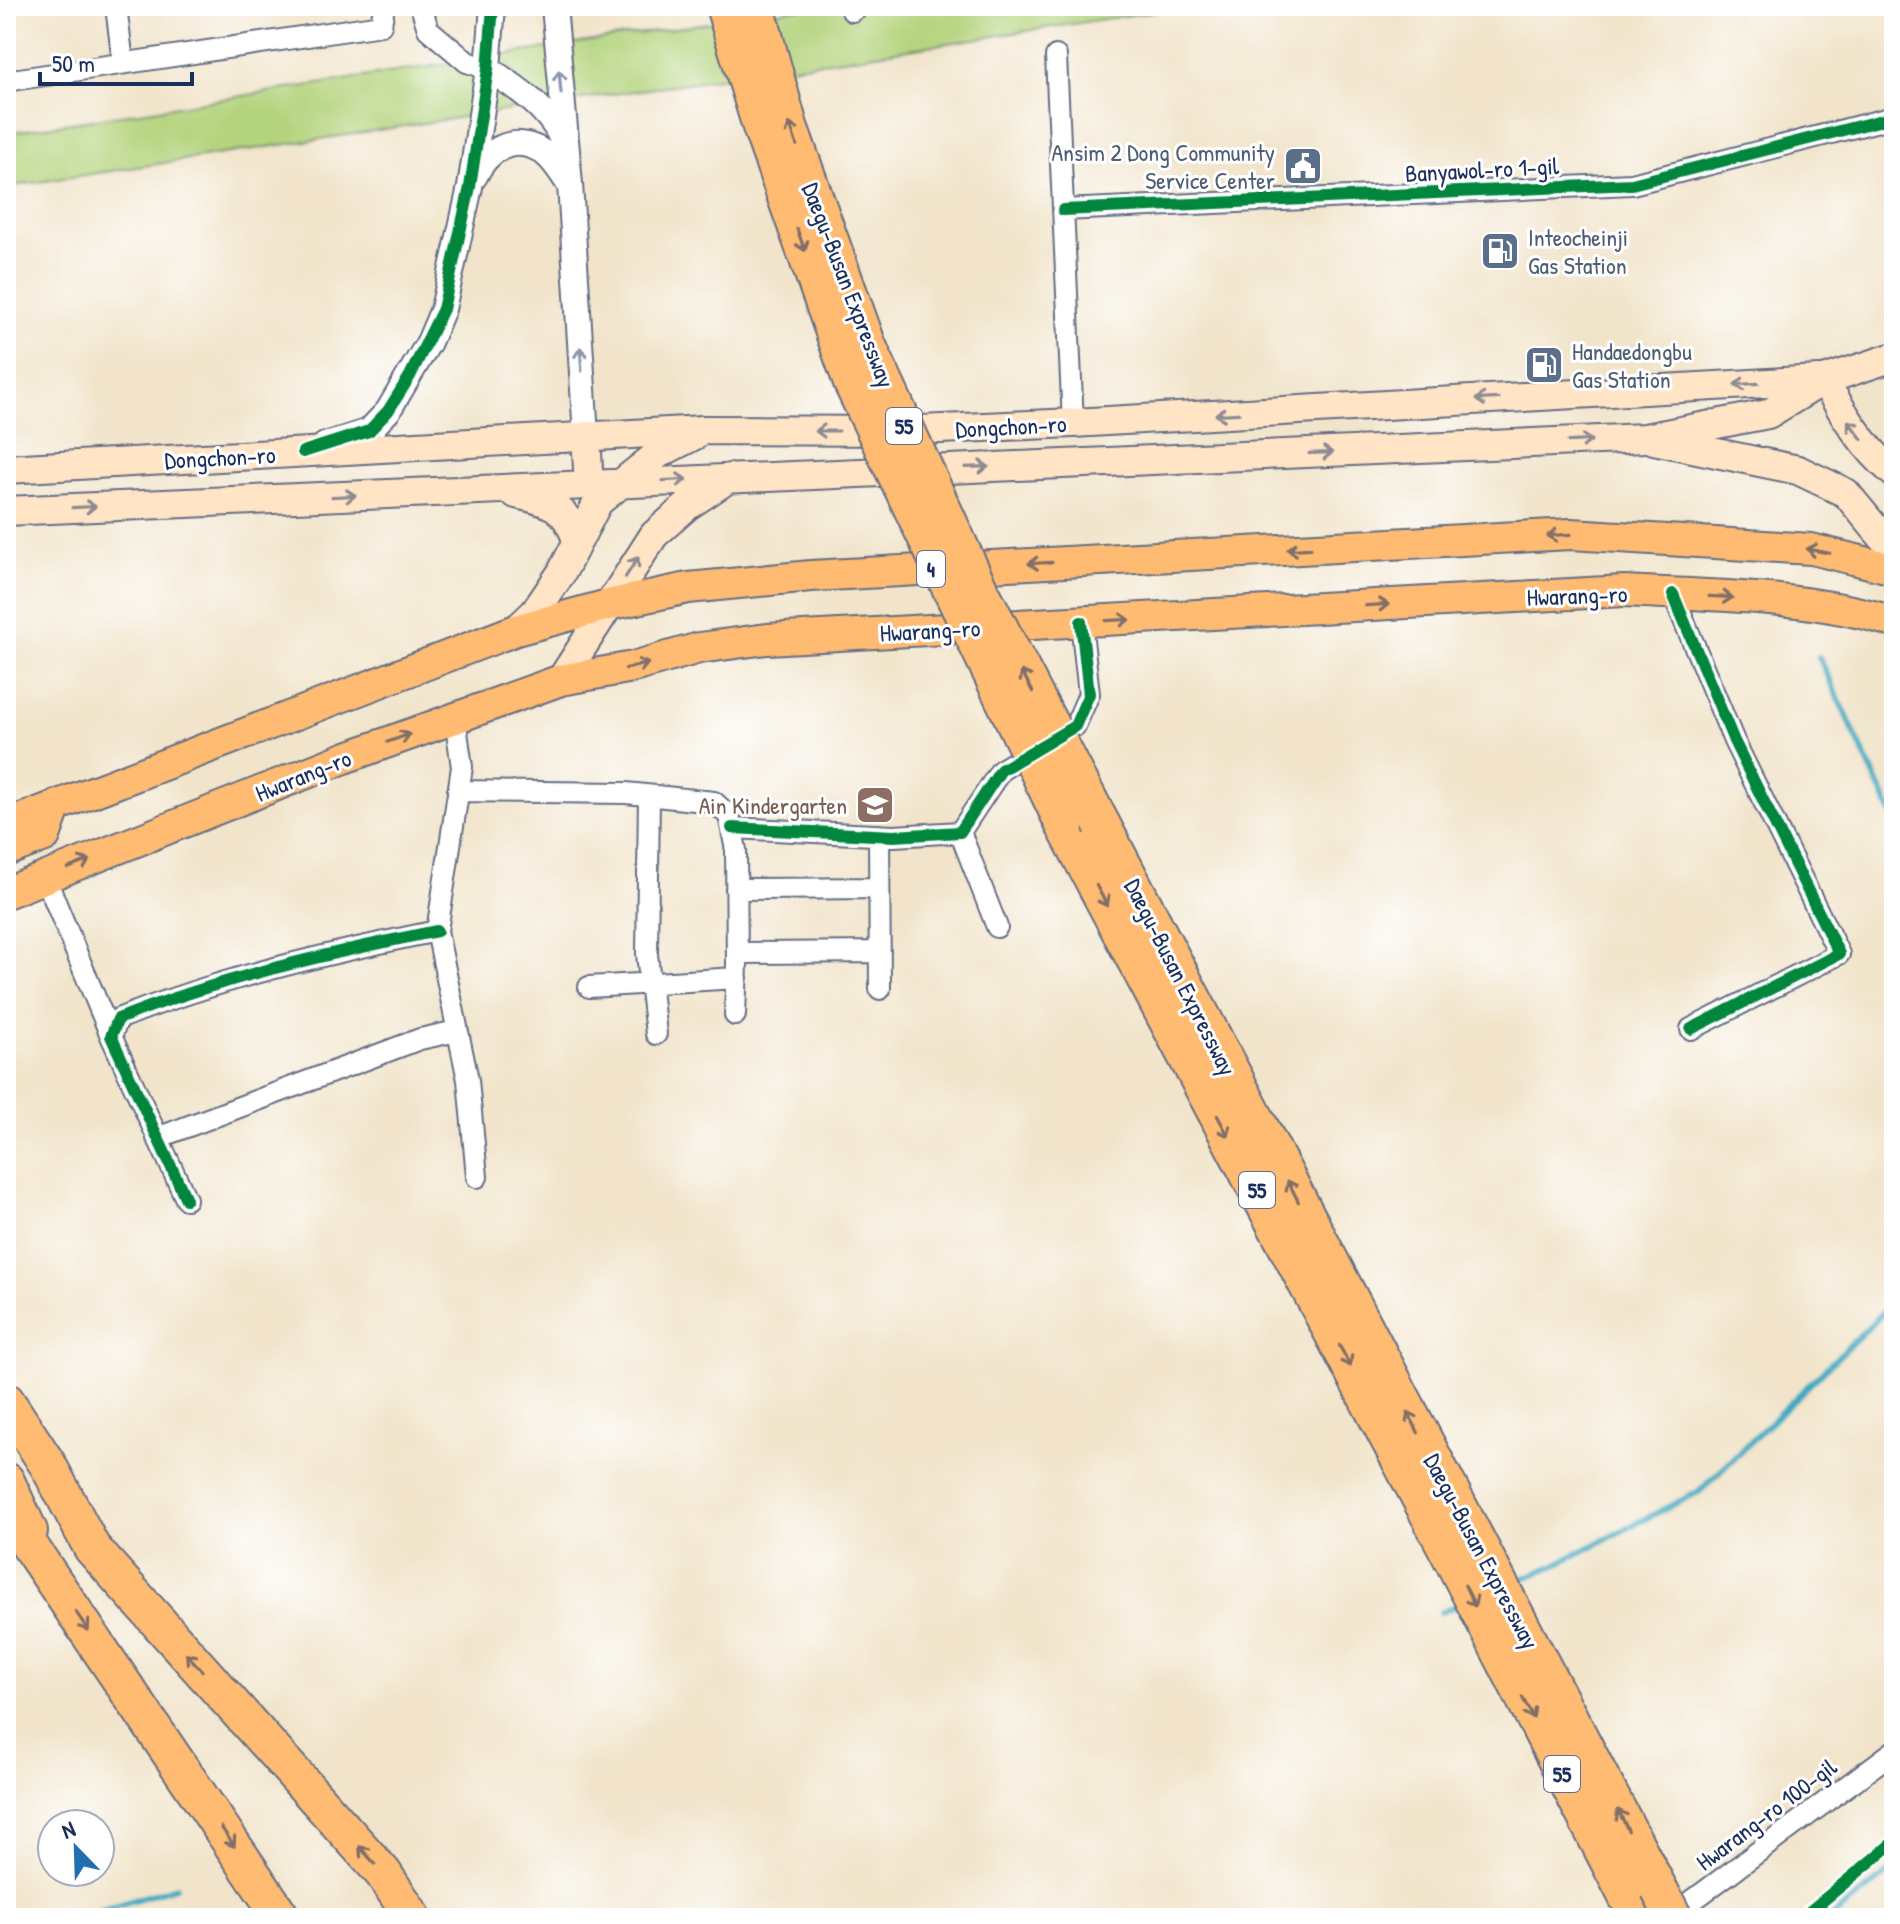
<svg xmlns="http://www.w3.org/2000/svg" width="1900" height="1924" font-family="'Patrick Hand',sans-serif">
<style>
.green{fill:#b3d37b;stroke:#67816c;stroke-width:2}
.lines{fill:none;stroke-linecap:round;stroke-linejoin:round}
.stream{stroke:#41a9c1;stroke-width:6}
.minor-casing{stroke:#666e84;stroke-width:24}
.tertiary-casing{stroke:#666e84;stroke-width:28}
.secondary-casing{stroke:#666e84;stroke-width:32}
.primary-casing{stroke:#666e84;stroke-width:34}
.motorway-casing{stroke:#666e84;stroke-width:40}
.minor{stroke:#fff;stroke-width:20}
.tertiary{stroke:#fff;stroke-width:24}
.secondary{stroke:#ffe4c6;stroke-width:28}
.primary{stroke:#febb71;stroke-width:30}
.motorway{stroke:#febb71;stroke-width:36}
.motorway-bridge-casing{stroke:#666e84;stroke-width:40;stroke-linecap:butt}
.motorway-bridge{stroke:#febb71;stroke-width:36}
.cycleway-casing{stroke:#fff;stroke-width:17}
.cycleway{stroke:#00873e;stroke-width:12}
.oneway{stroke:#8d97ae}
.oneway2{stroke:#816e67}
.oneway3{stroke:#8d8a92}
.labels{text-anchor:middle;dominant-baseline:central;stroke-width:6;stroke-linejoin:round;paint-order:stroke}
.shield{fill:#fff;stroke:#5f6d8e;stroke-width:2}
.shield-label{font-size:22px;font-weight:bold;fill:#1b2f5e}
.service-label{font-size:24px;fill:#4e5e75;stroke:#fff;text-anchor:start}
.street-label{font-size:24px;fill:#1b2f5e;stroke:#fff}
.education-label{font-size:24px;fill:#785e54;stroke:#fff;text-anchor:end}
</style>
<rect width="100%" height="100%" fill="#fff"/>
<filter id="ink" filterUnits="userSpaceOnUse"><feTurbulence type="fractalNoise" baseFrequency=".0125" numOctaves="2"/><feDisplacementMap in="SourceGraphic" scale="16" xChannelSelector="R" yChannelSelector="G"/><feConvolveMatrix kernelMatrix="1 2 1 2 8 2 1 2 1" color-interpolation-filters="sRGB"/></filter>
<filter id="wash" filterUnits="userSpaceOnUse"><feTurbulence type="fractalNoise" baseFrequency=".006" numOctaves="4" result="noise"/><feDisplacementMap in="SourceGraphic" scale="32" xChannelSelector="R" yChannelSelector="G"/><feGaussianBlur stdDeviation="1.8" result="paint"/><feColorMatrix in="noise" values="0 0 0 0 0 0 0 0 0 0 0 0 0 0 0 0 0 1.4 0 .05"/><feComposite in="paint" operator="in"/></filter>
<g filter="url(#wash)">
<rect width="100%" height="100%" fill="#f1e4ca"/>
<!-- green -->
<path class="green" d="M815 6H1190L6 187V133Z"/>
<g class="lines">
<!-- stream -->
<path class="stream" d="M1819 657 1894 818
M1512 1583 1553 1566 1700 1491 1894 1302
M1441 1612 1461 1604
M76 1918 176 1887
M1830 1918 1894 1869"/>
</g>
</g>
<g filter="url(#ink)">
<g class="lines">
<defs>
<path id="minor" d="M116 6 123 63
M421 6 428 29 467 62 488 69
M852 11 859 6
M1056 56 1073 423
M6 81 381 25 384 6
M1063 210 1632 184 1894 117
M1673 594 1734 741 1839 954 1691 1029
M455 718 462 767 437 931 468 1080 477 1177
M458 791 626 793 714 802 729 816 736 850 737 964 735 1015
M649 796 647 954 656 1034
M732 828 894 836 960 832 1001 770 1075 726 1089 694 1081 622
M960 832 997 927
M879 835 880 989
M45 877 111 1036
M736 889 879 888
M737 953 880 952
M589 987 737 978
M157 1138 420 1039 457 1031
M186 1199 111 1036 118 1019C220 978 329 953 437 931
M1669 1918 1894 1751"/>
<path id="tertiary" d="M554 6 570 184 586 436
M488 69C515 86 554 112 563 144
M475 176C487 151 510 135 538 149 551 156 560 171 568 183
M325 445 369 431 388 411 429 342 443 309 470 187 488 69 493 6"/>
<path id="secondary" d="M1824 380C1844 415 1863 447 1894 473
M586 436 589 485
M1654 440 1798 470 1846 493 1894 551
M6 469 703 430 898 431 1073 423 1819 380
M516 494C551 502 565 505 577 540
M6 511 1645 438 1768 414 1824 380 1894 357
M516 630 535 612 562 572 598 502 658 454 695 435
M561 680 654 535 687 506 729 478"/>
<path id="primary" d="M6 825 516 630 608 605 688 588 811 576 1571 534 1811 549 1894 569
M6 851 45 836 56 805
M6 893 347 757 561 680 633 667 699 648 767 639 1624 591C1713 596 1808 595 1894 622"/>
<path id="motorway" d="M1102 825 1659 1889
M1065 827 1449 1553 1638 1918
M6 1401 48 1465 92 1548 383 1873 413 1918
M6 1481 29 1531
M6 1511 282 1918"/>
</defs>
<!-- minor casing -->
<use href="#minor" class="minor-casing"/>
<!-- tertiary casing -->
<use href="#tertiary" class="tertiary-casing"/>
<!-- secondary casing -->
<use href="#secondary" class="secondary-casing"/>
<!-- primary casing -->
<use href="#primary" class="primary-casing"/>
<!-- motorway casing -->
<use href="#motorway" class="motorway-casing"/>
<!-- minor -->
<use href="#minor" class="minor"/>
<!-- tertiary -->
<use href="#tertiary" class="tertiary"/>
<!-- secondary -->
<use href="#secondary" class="secondary"/>
<!-- primary -->
<use href="#primary" class="primary"/>
<!-- motorway -->
<use href="#motorway" class="motorway"/>
<defs>
<path id="motorway-bridge" d="M724 6 761 127 852 383 1065 827
M756 6 789 126 868 346 978 586 1102 825
M1659 1889 1674 1918"/>
</defs>
<!-- motorway-bridge casing -->
<use href="#motorway-bridge" class="motorway-bridge-casing"/>
<!-- motorway-bridge -->
<use href="#motorway-bridge" class="motorway-bridge"/>
<defs>
<path id="cycleway" d="M1063 210 1632 184 1894 117
M303 452 369 431 388 411 410 376 443 309 470 187 488 69 493 6
M1673 594 1734 741 1839 954 1691 1029
M732 828 894 836 960 832 1001 770 1075 726 1089 694 1081 622
M186 1199 111 1036 118 1019C220 978 329 953 437 931
M1802 1918 1894 1842"/>
</defs>
<!-- cycleway casing -->
<use href="#cycleway" class="cycleway-casing"/>
<!-- cycleway -->
<use href="#cycleway" class="cycleway"/>
</g>
<!-- one-way arrows -->
<defs><path id="oneway-shaft" d="M-6 0H5M1.5-3L5.5 0L1.5 3" fill="none" stroke-width="1.6" stroke-linecap="round" stroke-linejoin="round" transform="scale(2)"/></defs>
<g class="oneway">
<use href="#oneway-shaft" transform="translate(560 82) rotate(-95)"/>
<use href="#oneway-shaft" transform="translate(581 359) rotate(-94)"/>
</g>
<g class="oneway2">
<use href="#oneway-shaft" transform="translate(793 134) rotate(-109)"/>
<use href="#oneway-shaft" transform="translate(801 240) rotate(70)"/>
<use href="#oneway-shaft" transform="translate(1559 535) rotate(177)"/>
<use href="#oneway-shaft" transform="translate(1299 549) rotate(177)"/>
<use href="#oneway-shaft" transform="translate(1818 551) rotate(-169)"/>
<use href="#oneway-shaft" transform="translate(1040 563) rotate(177)"/>
<use href="#oneway-shaft" transform="translate(1721 597) rotate(3)"/>
<use href="#oneway-shaft" transform="translate(1377 605) rotate(-3)"/>
<use href="#oneway-shaft" transform="translate(1118 620) rotate(-3)"/>
<use href="#oneway-shaft" transform="translate(637 666) rotate(-14)"/>
<use href="#oneway-shaft" transform="translate(1027 681) rotate(-118)"/>
<use href="#oneway-shaft" transform="translate(399 738) rotate(-20)"/>
<use href="#oneway-shaft" transform="translate(79 864) rotate(-22)"/>
<use href="#oneway-shaft" transform="translate(1102 896) rotate(62)"/>
<use href="#oneway-shaft" transform="translate(1223 1126) rotate(62)"/>
<use href="#oneway-shaft" transform="translate(1293 1191) rotate(-117)"/>
<use href="#oneway-shaft" transform="translate(1345 1356) rotate(62)"/>
<use href="#oneway-shaft" transform="translate(1413 1422) rotate(-117)"/>
<use href="#oneway-shaft" transform="translate(1470 1596) rotate(64)"/>
<use href="#oneway-shaft" transform="translate(82 1621) rotate(56)"/>
<use href="#oneway-shaft" transform="translate(194 1662) rotate(-132)"/>
<use href="#oneway-shaft" transform="translate(1528 1708) rotate(62)"/>
<use href="#oneway-shaft" transform="translate(1623 1820) rotate(-117)"/>
<use href="#oneway-shaft" transform="translate(228 1837) rotate(56)"/>
<use href="#oneway-shaft" transform="translate(367 1855) rotate(-132)"/>
</g>
<g class="oneway3">
<use href="#oneway-shaft" transform="translate(1746 384) rotate(177)"/>
<use href="#oneway-shaft" transform="translate(1487 399) rotate(177)"/>
<use href="#oneway-shaft" transform="translate(1227 414) rotate(177)"/>
<use href="#oneway-shaft" transform="translate(1855 430) rotate(-127)"/>
<use href="#oneway-shaft" transform="translate(827 431) rotate(-180)"/>
<use href="#oneway-shaft" transform="translate(1580 441) rotate(-3)"/>
<use href="#oneway-shaft" transform="translate(1321 453) rotate(-2)"/>
<use href="#oneway-shaft" transform="translate(977 467) rotate(-2)"/>
<use href="#oneway-shaft" transform="translate(675 480) rotate(-3)"/>
<use href="#oneway-shaft" transform="translate(344 496) rotate(-3)"/>
<use href="#oneway-shaft" transform="translate(84 507) rotate(-3)"/>
<use href="#oneway-shaft" transform="translate(632 567) rotate(-57)"/>
</g>
</g>
<!-- icons -->
<defs>
<symbol id="civic-square" viewBox="-11 -11 22 22"><rect x="-9" y="-9" width="18" height="18" rx="4" fill="#5c6f8a" stroke="#fff"/><path d="M-.6-6.5H3V-4.5H.6V-3L4-1V1h2V6H-6V1h2V-1L-.6-3ZM-1.2 2.5V6h2.4V2.5Z" fill="#fff"/></symbol>
<symbol id="fuel-square" viewBox="-11 -11 22 22"><rect x="-9" y="-9" width="18" height="18" rx="4" fill="#5c6f8a" stroke="#fff"/><path d="M-5.5-6h7V0h2V4h1.3V-2.5L3-4.5l.8-.8L6-3V5H2.5V1h-1V6h-7ZM-4.2-4.7v3.2H.2V-4.7Z" fill="#fff"/></symbol>
<symbol id="school-square" viewBox="-11 -11 22 22"><rect x="-9" y="-9" width="18" height="18" rx="4" fill="#8d6e63" stroke="#fff"/><path d="M0-5L7-2L0 1L-7-2ZM-4 1L0 2.5L4 1V4Q0 6-4 4Z" fill="#fff"/></symbol>
</defs>
<g fill-rule="evenodd">
<use href="#civic-square" x="1281" y="144" width="44" height="44"/>
<use href="#fuel-square" x="1478" y="229" width="44" height="44"/>
<use href="#fuel-square" x="1522" y="343" width="44" height="44"/>
<use href="#school-square" x="853" y="783" width="44" height="44"/>
</g>
<g class="labels">
<!-- shield labels -->
<g class="shield">
<rect x="886" y="408" width="36" height="36" rx="6"/>
<rect x="917" y="551" width="28" height="36" rx="6"/>
<rect x="1239" y="1172" width="36" height="36" rx="6"/>
<rect x="1544" y="1756" width="36" height="36" rx="6"/>
</g>
<g class="shield-label">
<text x="904" y="426">55</text>
<text x="931" y="569">4</text>
<text x="1257" y="1190">55</text>
<text x="1562" y="1774">55</text>
</g>
<!-- service labels -->
<g class="service-label">
<text x="1275" y="152" text-anchor="end">Ansim 2 Dong Community<tspan x="1275" dy="28">Service Center</tspan></text>
<text x="1528" y="237">Inteocheinji<tspan x="1528" dy="28">Gas Station</tspan></text>
<text x="1572" y="351">Handaedongbu<tspan x="1572" dy="28">Gas Station</tspan></text>
</g>
<!-- street labels -->
<g class="street-label">
<text transform="translate(1482 169) rotate(-3)">Banyawol-ro 1-gil</text>
<text transform="translate(849 285) rotate(69)">Daegu-Busan Expressway</text>
<text transform="translate(1011 426) rotate(-3)">Dongchon-ro</text>
<text transform="translate(220 457) rotate(-3)">Dongchon-ro</text>
<text transform="translate(1577 595) rotate(-2)">Hwarang-ro</text>
<text transform="translate(930 630) rotate(-3)">Hwarang-ro</text>
<text transform="translate(303 775) rotate(-22)">Hwarang-ro</text>
<text transform="translate(1181 977) rotate(63)">Daegu-Busan Expressway</text>
<text transform="translate(1482 1551) rotate(62)">Daegu-Busan Expressway</text>
<text transform="translate(1766 1814) rotate(-37)">Hwarang-ro 100-gil</text>
</g>
<!-- education labels -->
<g class="education-label">
<text x="847" y="805">Ain Kindergarten</text>
</g>
</g>
<!-- margin -->
<rect width="1900" height="1924" fill="none" stroke="#fff" stroke-width="32"/>
<!-- north arrow -->
<g transform="translate(76 1848) rotate(337)"><circle r="38" fill="#ffffff" stroke="#a4acbf" stroke-width="2"/>
<path d="M0-6L14 30L0 20L-14 30Z" fill="#1f6fb2"/>
<text y="-12" font-size="22" font-weight="bold" text-anchor="middle" fill="#1b2f5e">N</text>
</g>
<!-- scale -->
<path d="M40 72v12h152v-12" fill="none" stroke="#1b2f5e" stroke-width="4"/>
<text x="52" y="72" font-size="24" fill="#1b2f5e" stroke="#ffffff" stroke-width="6" paint-order="stroke">50 m</text>
</svg>
